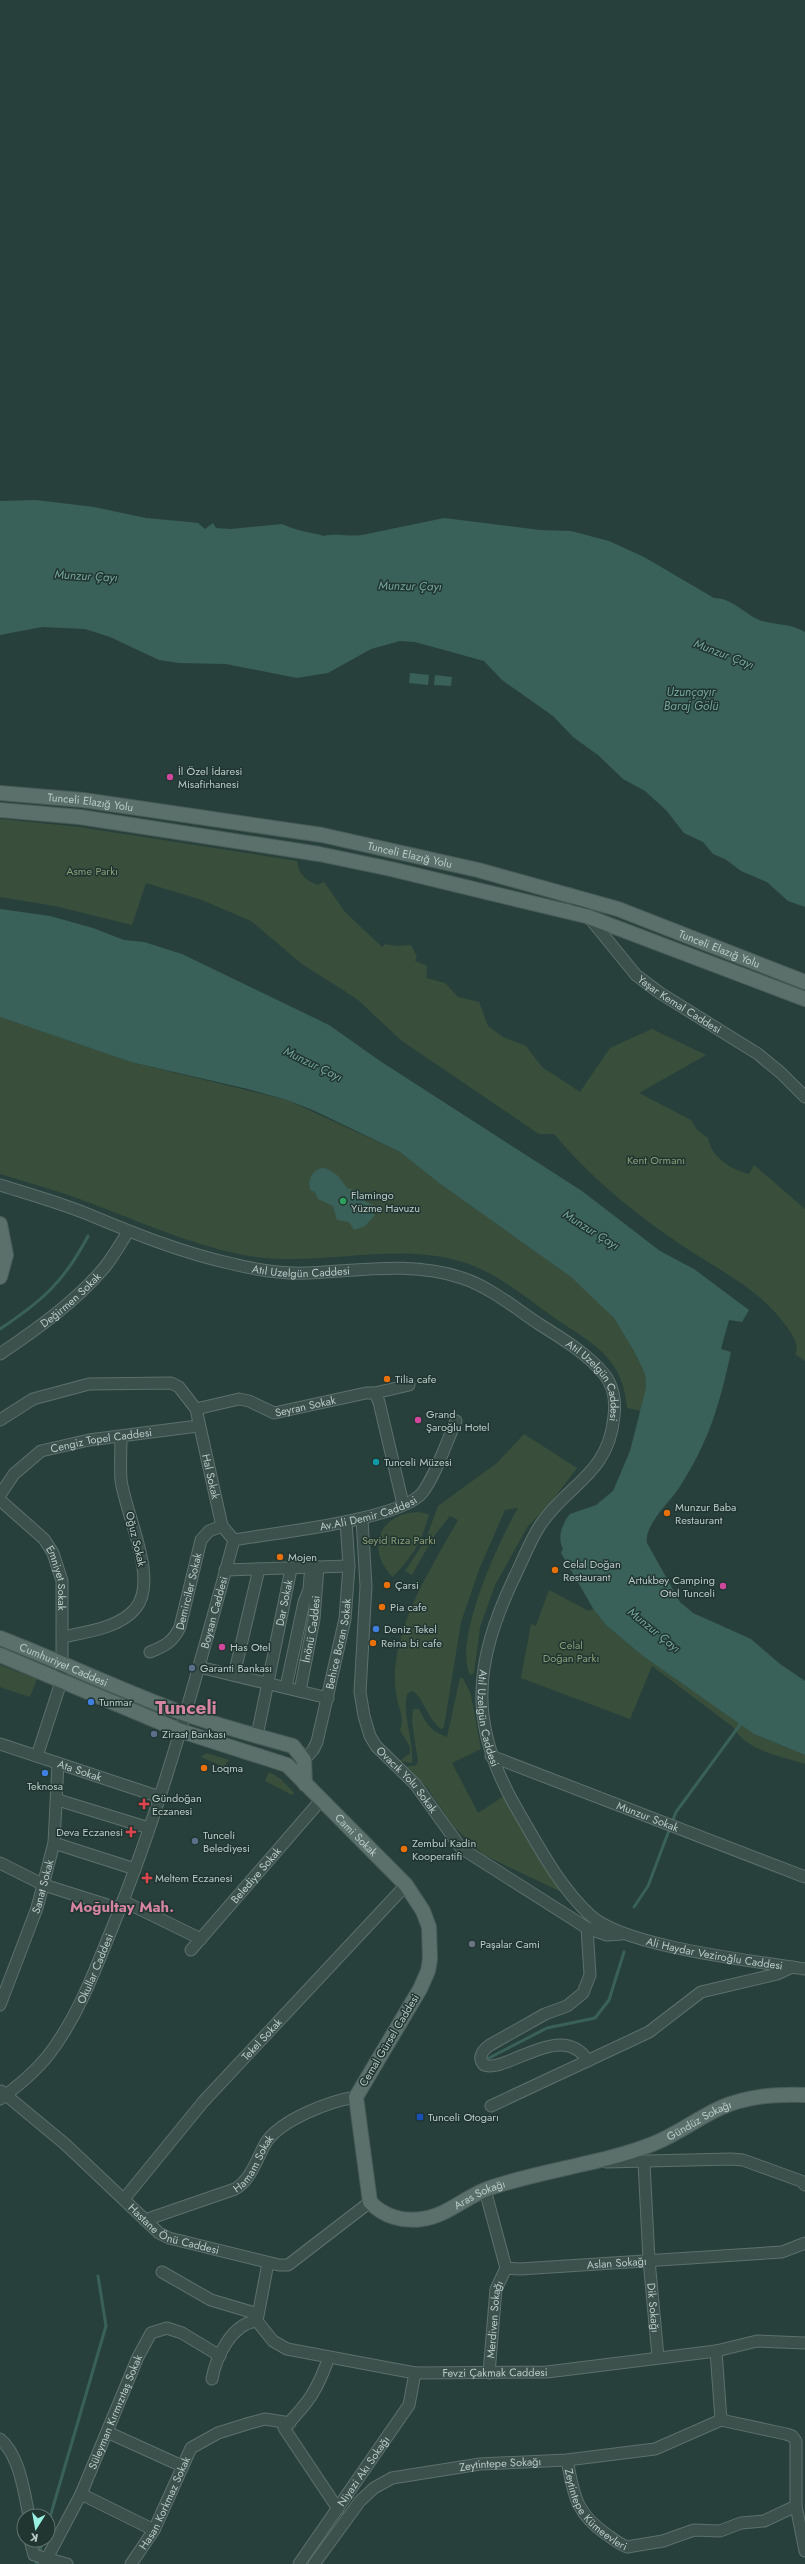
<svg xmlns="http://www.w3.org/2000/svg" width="805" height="2564" font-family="Jost,sans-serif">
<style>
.green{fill:#394f3c}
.water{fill:#3a6159}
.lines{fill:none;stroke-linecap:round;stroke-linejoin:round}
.stream{stroke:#3a6159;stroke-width:3}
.minor-casing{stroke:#5d706c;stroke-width:13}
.major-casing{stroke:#495c58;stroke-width:16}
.minor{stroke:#3c504c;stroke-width:11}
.major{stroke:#5b706b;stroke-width:14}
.hotel-dot{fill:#d1479c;stroke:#213531;stroke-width:1.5}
.leisure-dot{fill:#2e9e5b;stroke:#213531;stroke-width:1.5}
.food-dot{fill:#e8710a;stroke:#213531;stroke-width:1.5}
.culture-dot{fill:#0f9aa8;stroke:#213531;stroke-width:1.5}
.shop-dot{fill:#3f7fe0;stroke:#213531;stroke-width:1.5}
.service-dot{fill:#5c6f8a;stroke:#213531;stroke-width:1.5}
.health-dot{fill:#e0444e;stroke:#213531;stroke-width:1.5}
.worship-dot{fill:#6b7280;stroke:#213531;stroke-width:1.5}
.transit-dot{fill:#1a4fb4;stroke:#213531;stroke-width:1.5}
.labels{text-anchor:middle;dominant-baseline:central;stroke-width:3;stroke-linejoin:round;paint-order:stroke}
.poi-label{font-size:11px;fill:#b9cac7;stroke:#213531;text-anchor:start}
.street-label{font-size:11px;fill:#b9cac7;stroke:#213531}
.park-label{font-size:11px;fill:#8e9e79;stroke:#213531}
.water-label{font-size:12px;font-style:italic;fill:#75a69b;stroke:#213531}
.district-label{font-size:15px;font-weight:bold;fill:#d585a2;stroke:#213531}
.town-label{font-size:19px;font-weight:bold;fill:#d585a2;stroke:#213531}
</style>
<rect width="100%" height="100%" fill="#28403b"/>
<!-- green -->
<path class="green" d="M0 819 79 827 297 861C299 875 305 879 317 885L324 882 345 912 382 947 385 944 396 946 411 945 417 957 415 961 427 966 426 978 445 983 458 997 479 1002 488 1026 503 1037 526 1046 542 1067 580 1092 610 1048 652 1029 706 1055 639 1093 691 1120 697 1130 708 1138C711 1157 731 1170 749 1174L754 1165 805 1209V1361L795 1354C804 1342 776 1313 767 1304 742 1280 709 1264 680 1244 634 1213 589 1176 554 1134H539L402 1041 357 999 302 964 251 921 202 900 146 883 132 925 55 906 0 897Z
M0 1017 131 1062 287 1100 400 1152 439 1183 571 1277 601 1304 614 1318 634 1351 645 1374 646 1388 642 1411 627 1408C623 1361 599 1347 562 1323 533 1303 502 1276 469 1264 394 1238 315 1271 239 1254 187 1243 138 1221 88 1202 59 1191 30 1183 0 1174Z
M524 1434 577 1468 551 1502 528 1526 495 1585 480 1627 474 1673 470 1675C453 1639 499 1541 518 1508L505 1510 480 1567 461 1622 444 1727 441 1729C427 1719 423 1695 412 1691L407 1694C402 1716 414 1740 412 1763L400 1761 410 1753V1747L400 1730C405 1718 399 1710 397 1698 395 1690 395 1679 395 1670 401 1612 431 1569 458 1520L450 1516 434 1536 412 1575 405 1571 426 1539 438 1506 497 1463Z
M418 1512 429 1514C421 1544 414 1554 393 1577 365 1550 379 1513 418 1512Z
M549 1590 589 1611 593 1609 607 1626 643 1656 756 1735 805 1755V1764C780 1756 747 1751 733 1727L652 1666 630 1719 521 1678 531 1624 536 1626Z
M0 1665 37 1679 30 1697 0 1687Z
M460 1678H463L471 1695 481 1749 452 1763 478 1813 504 1796 528 1835 574 1898 484 1855 455 1828 428 1789 407 1766H415L418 1762 412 1721 413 1709H419C426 1724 431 1731 447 1737Z
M206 1753 229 1760 224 1767 201 1757Z
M269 1772 281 1779 294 1793 292 1795 265 1781Z"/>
<!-- water -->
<path class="water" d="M36 500 94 507 146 518 189 522 198 523 205 529 213 523 216 528 231 529 282 524C296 531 310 532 324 536 338 533 348 537 362 535L444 518 540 530 571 531 609 541 644 557 714 598C733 598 745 615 762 621 777 625 792 624 805 632V907L788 901 767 882 741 871 725 859 713 854 703 842 684 833 666 810 645 791 623 779 598 755 573 737 553 716 502 680 484 661 415 642 400 641 371 649 328 673 297 678 226 664 179 663 159 660 110 637 85 629 42 627 0 635V501Z
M410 673 429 675 428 685 409 683Z
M435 675 452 677 451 686 434 685Z
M0 909 50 916 93 928 124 940 144 942 182 954 329 1025 380 1061 582 1191 660 1251 694 1269 749 1310 742 1322 729 1320 721 1349 731 1352C719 1407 709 1441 679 1488 669 1503 644 1525 647 1543L680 1602 693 1613 751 1639 780 1664 805 1681V1755L754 1734 643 1656 607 1626 594 1610 561 1553 563 1549C557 1537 562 1524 570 1514L596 1505 613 1491 630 1451 646 1388 645 1374 634 1351 614 1318 571 1277 439 1183 400 1152 315 1111 287 1100 248 1089 131 1062 0 1017Z
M322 1168 328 1169 338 1176 347 1188 361 1192 366 1202 373 1205 375 1215 365 1226 354 1230 349 1222 337 1220 333 1206 318 1199 315 1192 310 1190C308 1180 311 1171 322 1168Z"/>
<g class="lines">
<!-- stream -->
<path class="stream" d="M0 1329C42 1301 64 1282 88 1236
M634 1907 648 1886 676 1812 742 1722
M489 2058 547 2028 595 2018 609 2000 624 1952
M48 2524 106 2326 98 2276
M36 2564 43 2540"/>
<defs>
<g id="minor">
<path id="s1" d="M570 894 636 975 660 993 758 1054 781 1073 805 1097"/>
<path id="s2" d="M0 1185C29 1194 57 1202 85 1213 133 1233 182 1253 233 1264 257 1270 282 1274 307 1273 359 1271 411 1261 462 1278 490 1287 515 1308 539 1324 561 1338 587 1353 604 1374 613 1385 616 1401 614 1416 609 1474 568 1484 541 1524 530 1540 523 1560 514 1578 473 1665 468 1726 518 1811 539 1847 559 1886 590 1915 624 1947 755 1961 805 1969"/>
<path id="s3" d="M0 1354C37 1329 75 1302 104 1268 113 1257 120 1244 128 1232"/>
<path d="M375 1393 409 1385"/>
<path id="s4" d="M196 1409 239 1399 249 1401 274 1413 366 1393H375L379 1402 403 1504"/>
<path id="s5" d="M0 1420 33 1399 89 1384 171 1383 179 1387 196 1409 222 1526 234 1540"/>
<path id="s6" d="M0 1495 14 1474 41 1451 89 1440 198 1426"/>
<path id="s7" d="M0 1500 44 1539 53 1553 62 1581V1679L37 1756"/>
<path id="s8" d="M362 1519 366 1586 360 1692 364 1716 370 1736 376 1746 415 1784 461 1848 587 1928 607 1935 622 1934"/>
<path id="s9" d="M234 1540C272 1533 400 1520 422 1493 436 1475 446 1443 456 1421"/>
<path d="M225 1570 349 1566"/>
<path d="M63 1637C86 1632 119 1628 135 1609 160 1581 125 1513 121 1480 120 1466 121 1451 121 1437"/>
<path id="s10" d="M150 1652C165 1646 173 1642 180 1627L201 1540 209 1531 222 1526"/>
<path d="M199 1667 328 1698"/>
<path d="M234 1675 259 1569"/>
<path d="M286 1687 304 1602 309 1590 310 1576"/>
<path id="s11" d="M300 1691 314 1619 318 1567"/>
<path id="s12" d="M257 1736 291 1569"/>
<path id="s13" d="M0 1744 160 1797"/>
<path id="s14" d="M491 1756 805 1877"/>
<path id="s15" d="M304 1760 313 1750 317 1742 345 1619 349 1566 346 1522"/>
<path d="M58 1800 149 1828"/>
<path d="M54 1843 135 1869"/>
<path d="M0 1863 44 1885 120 1909"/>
<path d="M123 1901 201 1939"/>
<path d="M587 1928 590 1975 583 1993 567 2006 545 2014 490 2045C483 2050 477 2057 484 2065 506 2074 562 2019 588 2061"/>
<path id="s16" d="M191 1950 321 1800"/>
<path id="s17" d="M0 2005 37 1908 54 1843 58 1763"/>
<path id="s18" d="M1 2091 65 2144 159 2233 169 2238 279 2265H288L370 2202"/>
<path id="s19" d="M0 2099C21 2084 41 2067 55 2046 81 2009 96 1967 113 1926 164 1801 198 1670 234 1540"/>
<path d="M491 2106 649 2032 701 1992 777 1974 792 1967"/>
<path d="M606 2162 731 2159 743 2160 801 2181 805 2185"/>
<path id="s20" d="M644 2163 649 2260 658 2357"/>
<path d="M485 2190 506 2268"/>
<path id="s21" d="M124 2199 203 2102 406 1885"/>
<path id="s22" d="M145 2220 235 2189C252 2179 257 2157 267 2141 283 2119 330 2101 356 2097"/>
<path id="s23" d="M268 2263 257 2321 273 2341 287 2349 415 2373 547 2372 716 2351 757 2341 805 2343"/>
<path id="s24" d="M506 2268 520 2269 782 2252 805 2243"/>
<path d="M162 2272 211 2300 258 2314"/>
<path d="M716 2351 721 2420"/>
<path d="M329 2357C317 2391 309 2402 284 2428L338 2509"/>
<path id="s25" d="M489 2373 496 2289 506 2268"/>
<path d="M212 2379C216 2357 232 2323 257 2321"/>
<path d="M721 2420 786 2434 792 2436 796 2441V2506L805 2551"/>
<path d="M107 2432 182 2466"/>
<path d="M0 2439C20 2456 24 2492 29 2516"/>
<path id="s26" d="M567 2460C574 2495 575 2512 606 2534 613 2539 619 2544 627 2547L663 2541 694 2530 720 2531 741 2523 764 2521 796 2506"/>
<path d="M81 2494 154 2530"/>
<path d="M30 2540 34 2555 67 2564"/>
<path id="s27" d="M44 2564 81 2494 138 2357 151 2333 167 2328 182 2333 220 2356"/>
<path id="s28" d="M131 2564 154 2530 191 2448 218 2433 250 2423 265 2419 290 2423"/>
<path id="s29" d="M299 2564 409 2405 415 2373"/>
<path id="s30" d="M314 2564 360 2501 374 2488 392 2478 480 2464 567 2460 655 2449 721 2420"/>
</g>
<g id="major">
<path id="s31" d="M0 793 83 800 322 835 478 870 618 909 805 982"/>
<path d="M0 810 80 817 319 854 391 869 586 916 805 999"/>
<path d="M0 1224 6 1255 0 1277"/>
<path id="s32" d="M0 1638C62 1662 122 1691 185 1714 220 1726 257 1736 293 1746L304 1760 305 1784"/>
<path id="s33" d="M0 1655 181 1731 287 1765 406 1885 423 1911 429 1927 430 1959 428 1971 420 1989 356 2097 370 2202C383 2216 402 2222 422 2219 446 2216 464 2198 487 2189 540 2170 598 2165 650 2145 675 2136 696 2119 720 2108 747 2096 775 2094 805 2095"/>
</g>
</defs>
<!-- minor casing -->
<use href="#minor" class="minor-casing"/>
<!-- major casing -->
<use href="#major" class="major-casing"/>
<!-- minor -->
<use href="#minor" class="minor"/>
<!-- major -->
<use href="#major" class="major"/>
</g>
<!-- markers -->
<g class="hotel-dot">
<circle cx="170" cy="777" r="4"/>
<circle cx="418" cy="1420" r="4"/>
<circle cx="723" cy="1586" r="4"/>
<circle cx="222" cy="1647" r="4"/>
</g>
<circle class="leisure-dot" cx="343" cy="1201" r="4"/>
<g class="food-dot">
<circle cx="387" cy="1379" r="4"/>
<circle cx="667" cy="1513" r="4"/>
<circle cx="280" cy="1557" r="4"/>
<circle cx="555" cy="1570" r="4"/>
<circle cx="387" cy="1585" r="4"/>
<circle cx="382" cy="1607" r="4"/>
<circle cx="373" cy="1643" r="4"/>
<circle cx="204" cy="1768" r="4"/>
<circle cx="404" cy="1849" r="4"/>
</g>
<circle class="culture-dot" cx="376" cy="1462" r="4"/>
<g class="shop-dot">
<circle cx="376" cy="1629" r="4"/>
<circle cx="91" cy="1702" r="4"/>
<circle cx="45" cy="1773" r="4"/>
</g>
<g class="service-dot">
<circle cx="192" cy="1668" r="4"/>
<circle cx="154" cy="1734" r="4"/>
<circle cx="195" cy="1841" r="4"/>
</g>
<g class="health-dot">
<path d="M142 1798h4v4h4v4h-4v4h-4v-4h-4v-4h4z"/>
<path d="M129 1826h4v4h4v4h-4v4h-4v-4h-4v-4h4z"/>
<path d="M145 1872h4v4h4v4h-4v4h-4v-4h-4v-4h4z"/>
</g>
<circle class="worship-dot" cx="472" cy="1944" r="4"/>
<rect class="transit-dot" x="416" y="2113" width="8" height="8" rx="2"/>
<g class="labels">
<!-- poi labels -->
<g class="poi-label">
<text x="178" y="771">İl Özel İdaresi<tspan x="178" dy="13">Misafirhanesi</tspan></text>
<text x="351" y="1195">Flamingo<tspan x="351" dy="13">Yüzme Havuzu</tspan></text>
<text x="395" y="1379">Tilia cafe</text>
<text x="426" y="1414">Grand<tspan x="426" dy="13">Şaroğlu Hotel</tspan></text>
<text x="384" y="1462">Tunceli Müzesi</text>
<text x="675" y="1507">Munzur Baba<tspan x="675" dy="13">Restaurant</tspan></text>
<text x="288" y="1557">Mojen</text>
<text x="563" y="1564">Celal Doğan<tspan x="563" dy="13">Restaurant</tspan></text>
<text x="715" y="1580" text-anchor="end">Artukbey Camping<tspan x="715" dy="13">Otel Tunceli</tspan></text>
<text x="395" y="1585">Çarsi</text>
<text x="390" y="1607">Pia cafe</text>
<text x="384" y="1629">Deniz Tekel</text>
<text x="381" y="1643">Reina bi cafe</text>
<text x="230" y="1647">Has Otel</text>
<text x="200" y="1668">Garanti Bankası</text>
<text x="99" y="1702">Tunmar</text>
<text x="162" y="1734">Ziraat Bankası</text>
<text x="212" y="1768">Loqma</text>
<text x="45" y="1786" text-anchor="middle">Teknosa</text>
<text x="152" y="1798">Gündoğan<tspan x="152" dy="13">Eczanesi</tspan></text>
<text x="123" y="1832" text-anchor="end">Deva Eczanesi</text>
<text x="203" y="1835">Tunceli<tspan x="203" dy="13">Belediyesi</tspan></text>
<text x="412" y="1843">Zembul Kadin<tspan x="412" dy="13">Kooperatifi</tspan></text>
<text x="155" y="1878">Meltem Eczanesi</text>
<text x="480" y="1944">Paşalar Cami</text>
<text x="428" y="2117">Tunceli Otogarı</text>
</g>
<!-- street labels -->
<g class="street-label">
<text stroke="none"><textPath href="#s31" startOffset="91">Tunceli Elazığ Yolu</textPath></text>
<text stroke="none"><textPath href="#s31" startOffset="415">Tunceli Elazığ Yolu</textPath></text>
<text stroke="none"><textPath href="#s31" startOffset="739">Tunceli Elazığ Yolu</textPath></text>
<text stroke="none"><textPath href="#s1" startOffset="157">Yaşar Kemal Caddesi</textPath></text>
<text stroke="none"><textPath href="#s2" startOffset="315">Atıl Uzelgün Caddesi</textPath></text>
<text stroke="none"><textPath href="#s3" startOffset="89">Değirmen Sokak</textPath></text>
<text stroke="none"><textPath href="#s2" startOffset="650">Atıl Uzelgün Caddesi</textPath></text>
<text stroke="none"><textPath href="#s4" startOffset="114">Seyran Sokak</textPath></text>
<text stroke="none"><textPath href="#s6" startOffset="122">Cengiz Topel Caddesi</textPath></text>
<text stroke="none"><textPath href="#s5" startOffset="285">Hal Sokak</textPath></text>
<text stroke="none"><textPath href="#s9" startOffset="137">Av.Ali Demir Caddesi</textPath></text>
<text transform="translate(136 1539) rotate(77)">Oğuz Sokak</text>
<text stroke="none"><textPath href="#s7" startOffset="101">Emniyet Sokak</textPath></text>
<text stroke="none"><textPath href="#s10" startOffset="77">Demirciler Sokak</textPath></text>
<text stroke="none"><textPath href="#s12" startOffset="136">Dar Sokak</textPath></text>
<text stroke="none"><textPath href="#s19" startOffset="540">Boysan Caddesi</textPath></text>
<text stroke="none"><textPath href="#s11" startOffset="63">İnönü Caddesi</textPath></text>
<text stroke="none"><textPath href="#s15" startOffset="123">Behice Boran Sokak</textPath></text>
<text stroke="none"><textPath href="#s32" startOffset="69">Cumhuriyet Caddesi</textPath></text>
<text stroke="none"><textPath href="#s2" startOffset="1034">Atıl Uzelgün Caddesi</textPath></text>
<text stroke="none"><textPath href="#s13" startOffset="84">Ata Sokak</textPath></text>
<text stroke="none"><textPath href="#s8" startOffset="276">Ovacık Yolu Sokak</textPath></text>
<text stroke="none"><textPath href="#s14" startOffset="168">Munzur Sokak</textPath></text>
<text stroke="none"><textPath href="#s33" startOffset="406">Cami Sokak</textPath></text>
<text stroke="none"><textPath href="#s16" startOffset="99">Belediye Sokak</textPath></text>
<text stroke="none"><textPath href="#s17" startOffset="126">Sanat Sokak</textPath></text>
<text stroke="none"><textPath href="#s2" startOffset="1392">Ali Haydar Veziroğlu Caddesi</textPath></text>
<text stroke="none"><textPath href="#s19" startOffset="164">Okullar Caddesi</textPath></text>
<text stroke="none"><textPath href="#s21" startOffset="211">Tekel Sokak</textPath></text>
<text transform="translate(389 2040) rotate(-59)">Cemal Gürsel Caddesi</text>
<text stroke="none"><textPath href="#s33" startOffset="1173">Gündüz Sokağı</textPath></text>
<text stroke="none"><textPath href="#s22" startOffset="127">Hamam Sokak</textPath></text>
<text stroke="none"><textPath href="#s33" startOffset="940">Aras Sokağı</textPath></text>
<text stroke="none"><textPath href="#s18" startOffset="224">Hastane Önü Caddesi</textPath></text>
<text stroke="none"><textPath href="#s24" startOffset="111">Aslan Sokağı</textPath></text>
<text stroke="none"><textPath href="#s20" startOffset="145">Dik Sokağı</textPath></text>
<text stroke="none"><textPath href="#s25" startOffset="54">Merdiven Sokağı</textPath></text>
<text stroke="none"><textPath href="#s23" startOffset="311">Fevzi Çakmak Caddesi</textPath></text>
<text stroke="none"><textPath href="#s27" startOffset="168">Süleyman Kırmızıtaş Sokak</textPath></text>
<text stroke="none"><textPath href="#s30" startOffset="227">Zeytintepe Sokağı</textPath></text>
<text stroke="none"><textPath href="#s29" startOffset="113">Niyazi Akı Sokağı</textPath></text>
<text stroke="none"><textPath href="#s28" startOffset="70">Hasan Korkmaz Sokak</textPath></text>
<text stroke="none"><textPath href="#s26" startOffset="60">Zeytintepe Kümeevleri</textPath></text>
</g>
<!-- park labels -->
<g class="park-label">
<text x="92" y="871">Asme Parkı</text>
<text x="656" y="1160">Kent Ormanı</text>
<text x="399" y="1540">Seyid Rıza Parkı</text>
<text x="571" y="1645">Celal<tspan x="571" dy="13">Doğan Parkı</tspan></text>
</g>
<!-- water labels -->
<g class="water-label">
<text transform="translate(86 576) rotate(3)">Munzur Çayı</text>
<text transform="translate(410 586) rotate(1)">Munzur Çayı</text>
<text transform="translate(724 654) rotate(21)">Munzur Çayı</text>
<text x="691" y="692">Uzunçayır<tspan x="691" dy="14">Baraj Gölü</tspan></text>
<text transform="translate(313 1064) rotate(26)">Munzur Çayı</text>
<text transform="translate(591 1230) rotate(32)">Munzur Çayı</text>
<text transform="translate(654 1630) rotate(39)">Munzur Çayı</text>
</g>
<!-- district labels -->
<g class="district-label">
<text x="122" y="1907">Moğultay Mah.</text>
</g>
<!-- town labels -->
<g class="town-label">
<text x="186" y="1707">Tunceli</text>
</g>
</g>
<!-- north arrow -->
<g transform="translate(36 2528) rotate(191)"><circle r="19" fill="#213531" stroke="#5e716d"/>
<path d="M0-3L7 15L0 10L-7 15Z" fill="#98f1e1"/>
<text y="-6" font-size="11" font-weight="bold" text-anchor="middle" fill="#b9cac7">K</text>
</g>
</svg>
